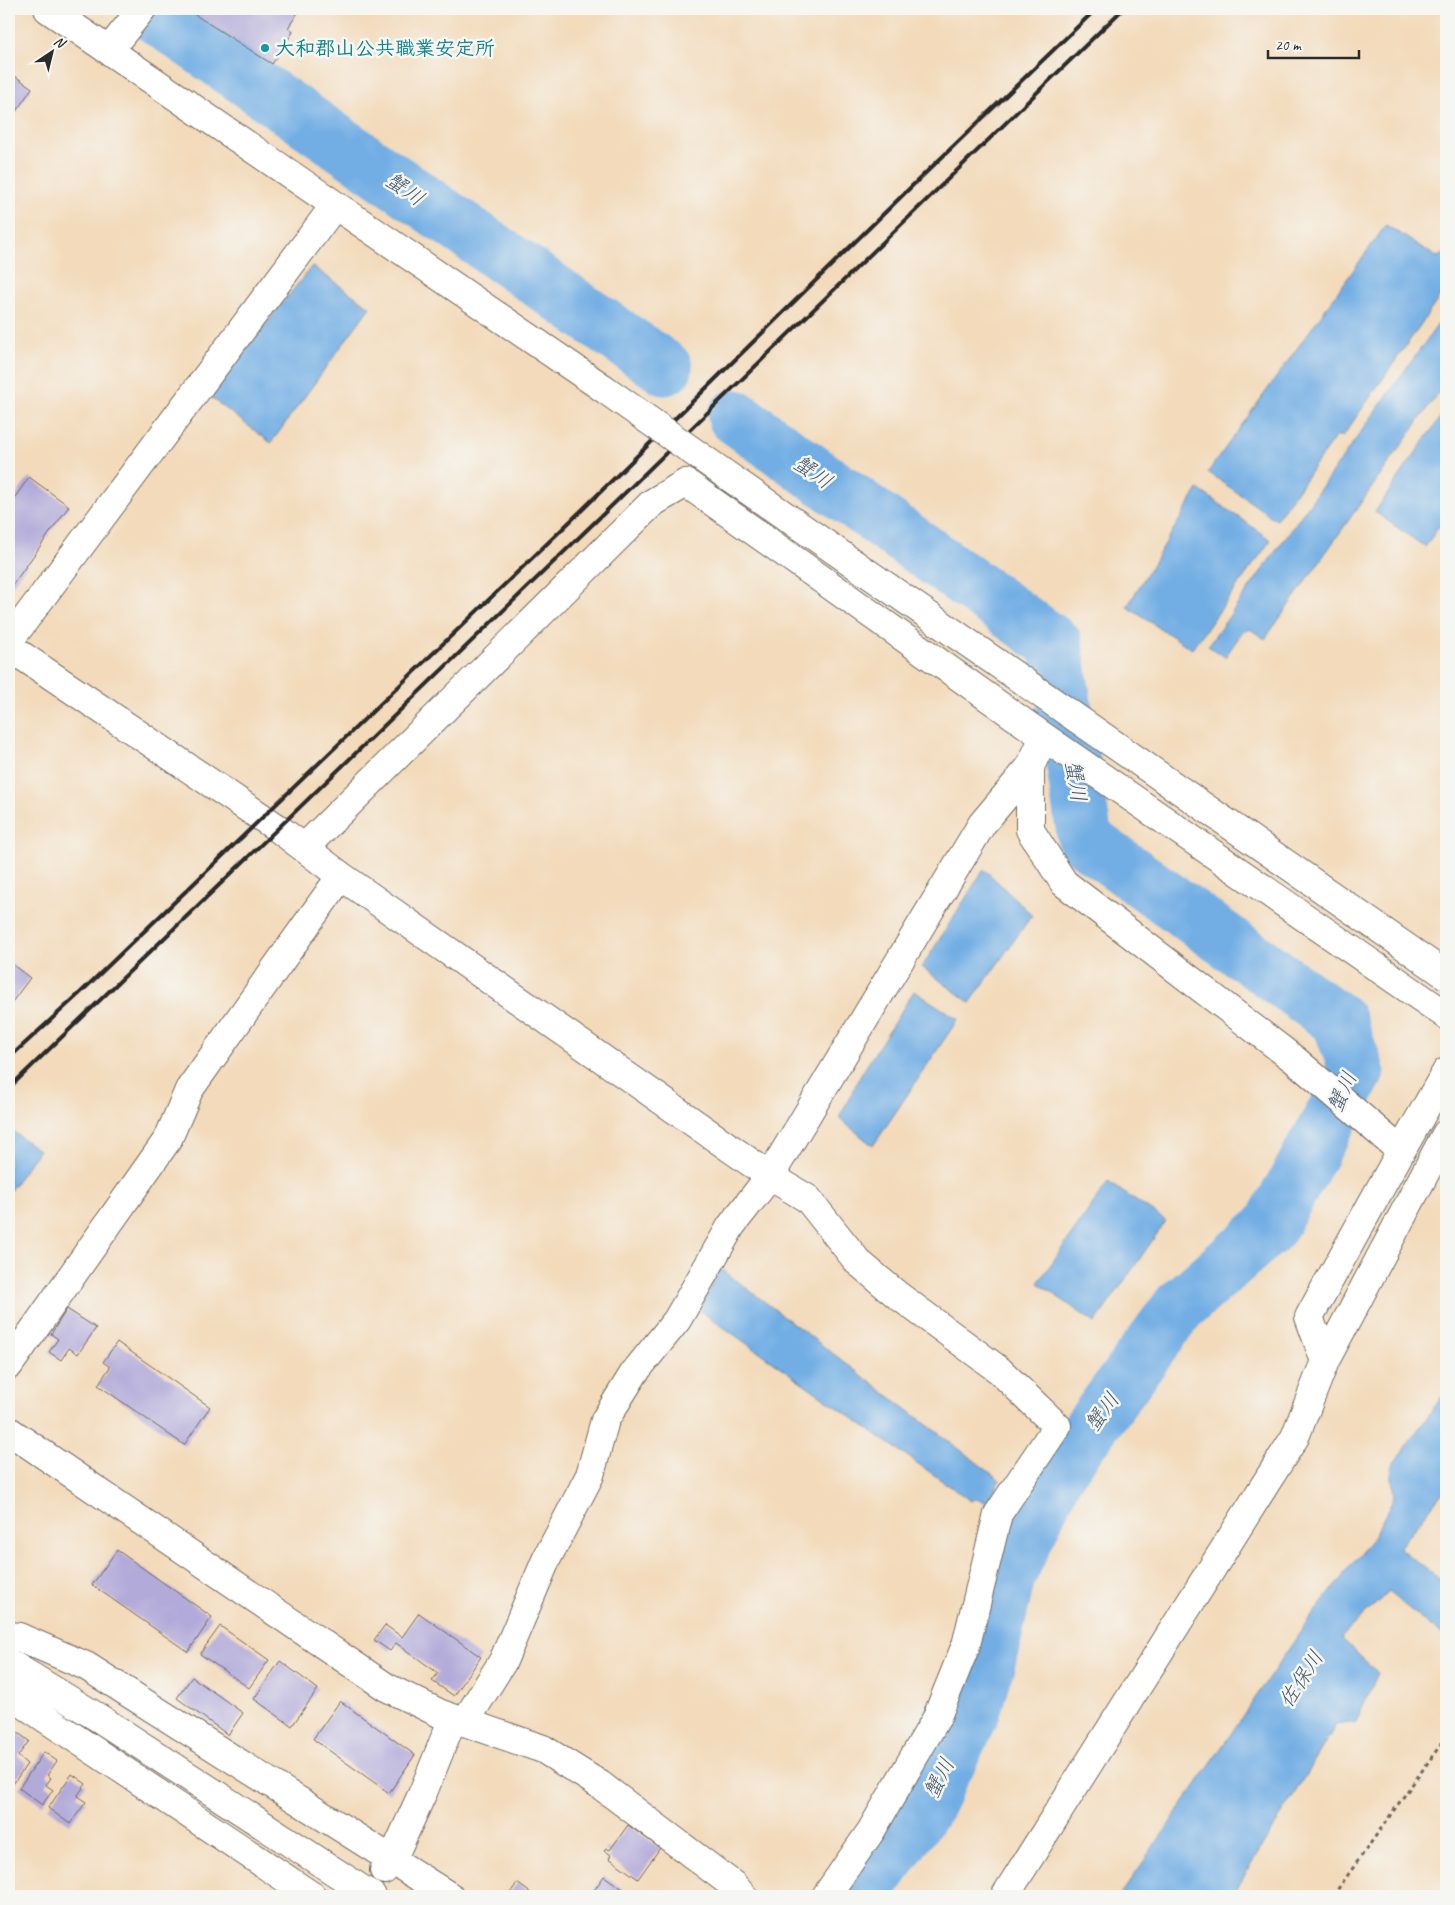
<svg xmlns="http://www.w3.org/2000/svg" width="1455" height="1905" font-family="Caveat,'Klee One',sans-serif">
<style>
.water{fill:#72aee4;stroke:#4e6c88}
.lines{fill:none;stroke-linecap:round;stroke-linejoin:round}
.river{stroke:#72aee4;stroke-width:55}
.building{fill:#b2aad9}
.minor-casing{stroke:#71685d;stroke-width:30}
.path{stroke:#71685d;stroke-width:3;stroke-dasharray:4 4;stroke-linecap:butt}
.minor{stroke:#fff;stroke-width:28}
.rail{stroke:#2b2b2b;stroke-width:4}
.minor-bridge-casing{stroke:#71685d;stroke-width:30;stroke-linecap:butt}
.minor-bridge{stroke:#fff;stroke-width:28}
.culture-dot{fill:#0f9aa8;stroke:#f6f6f2;stroke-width:2}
.labels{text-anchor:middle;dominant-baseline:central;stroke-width:5;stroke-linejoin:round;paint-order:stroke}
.culture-label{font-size:20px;font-weight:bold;fill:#0d838f;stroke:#f6f6f2;text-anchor:start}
.water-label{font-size:21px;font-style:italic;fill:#44596c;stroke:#f6f6f2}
</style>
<rect width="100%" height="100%" fill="#f6f6f2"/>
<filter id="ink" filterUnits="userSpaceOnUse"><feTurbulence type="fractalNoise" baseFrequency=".02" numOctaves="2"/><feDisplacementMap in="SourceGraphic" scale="10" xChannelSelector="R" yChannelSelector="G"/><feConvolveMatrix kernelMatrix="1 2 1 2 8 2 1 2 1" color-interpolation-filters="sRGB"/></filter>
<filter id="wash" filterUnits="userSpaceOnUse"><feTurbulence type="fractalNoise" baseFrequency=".0096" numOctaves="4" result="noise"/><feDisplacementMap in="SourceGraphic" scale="20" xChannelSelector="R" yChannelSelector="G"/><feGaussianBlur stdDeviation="1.12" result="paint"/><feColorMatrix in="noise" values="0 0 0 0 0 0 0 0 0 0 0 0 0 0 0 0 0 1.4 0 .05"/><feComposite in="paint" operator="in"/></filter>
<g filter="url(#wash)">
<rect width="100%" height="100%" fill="#f3daba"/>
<!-- water -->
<path class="water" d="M1386 225 1437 257 1444 254 1446 255V288L1343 436H1336L1276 520 1208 472Z
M312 266 370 307 271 443 209 396Z
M1446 313V382L1265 639 1250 629 1244 630 1225 657 1208 646Z
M1446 409V516L1425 547 1375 512Z
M1198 489 1271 540 1192 649 1127 607Z
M984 869 1032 915 970 1003 922 967Z
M914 991 958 1019 873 1146 839 1118 862 1073Z
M9 1129 39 1150 9 1192Z
M1108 1182 1166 1221 1095 1323 1038 1283Z
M720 1268 1000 1480 987 1503 977 1498 971 1501 699 1310Z
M1446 1391V1488L1399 1548 1446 1584V1638L1388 1592 1341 1638 1378 1673 1356 1722 1336 1725 1232 1896H1120L1308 1621 1374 1536 1394 1498 1391 1467Z"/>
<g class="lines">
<!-- river -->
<path class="river" d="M145 9 665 368
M735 417 1055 644 1085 840 1339 1021 1357 1071 1270 1227 1179 1307 1055 1476 1008 1577 990 1655 972 1714 928 1803 862 1896"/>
</g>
<g id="blocks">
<!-- building -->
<path class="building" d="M186 9H300L288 28 293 32 272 64Z
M9 72 32 88 9 122Z
M29 477 69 506 9 590V506Z
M9 962 30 978 9 1006Z
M67 1309 96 1328 78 1354 69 1348 61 1360 49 1352 58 1339 51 1334Z
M117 1342 210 1407 184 1445 98 1385 110 1367 103 1362Z
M117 1550 212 1617 188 1652 92 1585Z
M419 1613 481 1657 454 1696 432 1681 438 1673 396 1643 390 1651 374 1640 385 1625 402 1637Z
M220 1626 269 1660 249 1688 200 1654Z
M280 1661 318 1689 292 1726 254 1699Z
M192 1677 243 1713 228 1735 177 1698Z
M340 1701 415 1755 389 1793 313 1739Z
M17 1732 29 1741 18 1756 27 1764 13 1784 9 1781V1743Z
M44 1752 57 1761 47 1775 51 1778 46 1785 53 1790 42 1805 19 1788Z
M72 1774 86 1784 77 1796 86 1802 70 1824 48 1808Z
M628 1825 660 1848 638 1879 609 1858 611 1855 604 1850 606 1848 610 1850Z
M604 1876 633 1896H590Z
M517 1883 535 1896H508Z"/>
</g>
</g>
<g filter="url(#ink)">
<use href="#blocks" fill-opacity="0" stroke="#71685d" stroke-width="1"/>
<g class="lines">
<defs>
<path id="minor" d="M48 9 603 388
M109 50 142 9
M722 472 1446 975
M9 641 335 205
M9 647 279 829 341 876 770 1176 808 1199 858 1262 896 1294 999 1370 1057 1426 998 1514 966 1645 936 1719 871 1831 826 1896
M1030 767V830L1064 883 1295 1060 1401 1151 1309 1317 1325 1361
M304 848 652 503 686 483 1044 737 1446 1015
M1401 1151 1446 1072
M9 1365 168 1139 189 1090 341 876
M9 1431 386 1687 441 1714 543 1749 599 1784 733 1885 743 1896
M9 1636 19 1637 86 1666 449 1896
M9 1663 102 1720 372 1896
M9 1694 312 1896
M465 1722 503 1661 546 1560 590 1475 605 1420 634 1373 677 1320 731 1226 770 1176 982 824 1030 767 1044 737
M384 1870 392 1860 424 1790 453 1718
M1005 1896 1295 1437 1325 1361 1446 1134"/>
</defs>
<!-- minor casing -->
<use href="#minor" class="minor-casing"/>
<!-- path -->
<path class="path" d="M1333 1896 1446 1737"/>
<!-- minor -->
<use href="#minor" class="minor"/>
<!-- rail -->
<path class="rail" d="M9 1058 80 993 583 509 912 186 1096 9
M9 1088 595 522 1123 9"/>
<defs>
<path id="minor-bridge" d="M603 388 722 472"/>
</defs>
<!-- minor-bridge casing -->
<use href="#minor-bridge" class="minor-bridge-casing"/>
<!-- minor-bridge -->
<use href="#minor-bridge" class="minor-bridge"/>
</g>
</g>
<!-- markers -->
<circle class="culture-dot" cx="265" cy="48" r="5"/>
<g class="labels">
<!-- culture labels -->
<g class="culture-label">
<text x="275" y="48">大和郡山公共職業安定所</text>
</g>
<!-- water labels -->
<g class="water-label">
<text transform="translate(405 189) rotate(35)">蟹川</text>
<text transform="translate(813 472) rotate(35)">蟹川</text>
<text transform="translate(1076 781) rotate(81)">蟹川</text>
<text transform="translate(1342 1092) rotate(-66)">蟹川</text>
<text transform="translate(1102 1412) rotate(-54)">蟹川</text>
<text transform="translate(1301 1679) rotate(-57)">佐保川</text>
<text transform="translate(939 1778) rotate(-63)">蟹川</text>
</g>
</g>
<!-- margin -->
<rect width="1455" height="1905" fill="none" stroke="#f6f6f2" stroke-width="30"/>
<!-- north arrow -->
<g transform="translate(52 52) rotate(35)" stroke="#f6f6f2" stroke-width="4" paint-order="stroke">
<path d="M0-4L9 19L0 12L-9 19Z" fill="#2b2b2b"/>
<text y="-8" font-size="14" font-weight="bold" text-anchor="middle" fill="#2b2b2b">N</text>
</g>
<!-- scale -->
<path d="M1268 50v8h91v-8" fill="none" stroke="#2b2b2b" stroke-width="2.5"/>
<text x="1275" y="50" font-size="15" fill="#2b2b2b" stroke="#f6f6f2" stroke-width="4" paint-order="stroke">20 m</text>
</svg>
